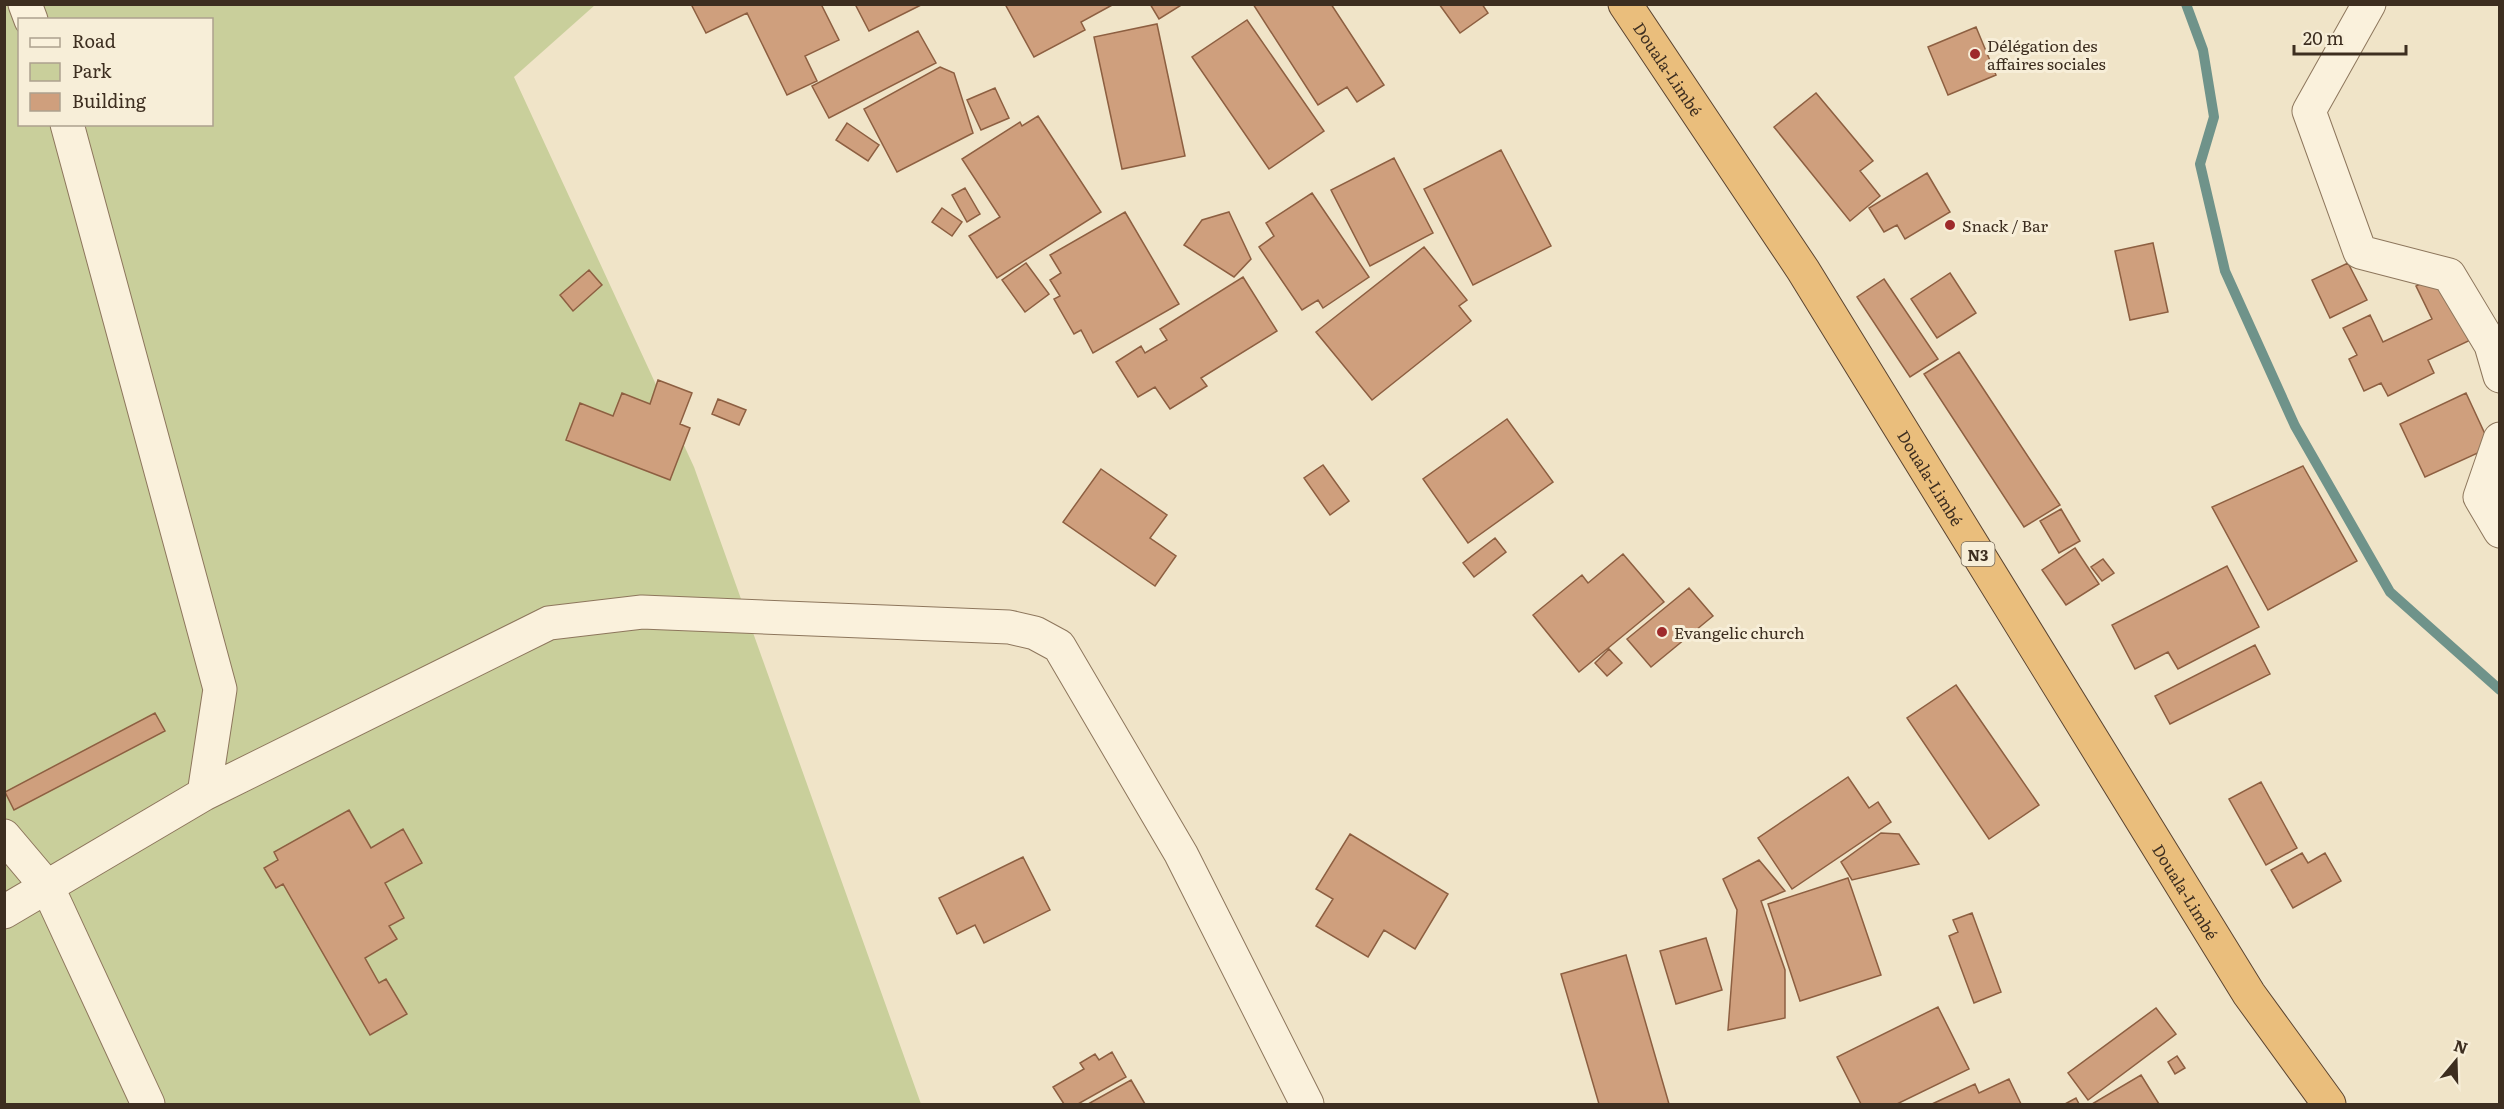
<svg xmlns="http://www.w3.org/2000/svg" width="2504" height="1109" font-family="Literata,serif">
<style>
.green{fill:#c9cf9b;fill-rule:evenodd}
.lines{fill:none;stroke-linecap:round;stroke-linejoin:round}
.stream{stroke:#6f938a;stroke-width:10}
.building{fill:#cf9f7d;stroke:#8d5f41;stroke-width:1.5}
.minor-casing{stroke:#8d765c;stroke-width:35}
.trunk-casing{stroke:#5b4430;stroke-width:35}
.minor{stroke:#faf1dc;stroke-width:33}
.trunk{stroke:#eabe7c;stroke-width:33}
.poi-dot{fill:#9e2a2b;stroke:#f7eed8;stroke-width:2}
.labels{text-anchor:middle;dominant-baseline:central;stroke-width:6;stroke-linejoin:round;paint-order:stroke}
.shield{fill:#f7eed8;stroke:#756857;stroke-width:1.5}
.shield-label{font-size:15px;font-weight:bold;fill:#3d2e20}
.poi-label{font-size:16px;fill:#3d2e20;stroke:#f7eed8;text-anchor:start}
.street-label{font-size:16px;fill:#3d2e20;stroke:#f7eed8}
</style>
<rect width="100%" height="100%" fill="#f0e4c8"/>
<!-- green -->
<path class="green" d="M5 5H595L514 77 694 467 921 1104H5ZM20 20H212V124H20Z"/>
<g class="lines">
<!-- stream -->
<path class="stream" d="M2186 4 2203 50 2214 117 2200 164 2225 271 2295 426 2390 592 2500 690"/>
</g>
<!-- building -->
<path class="building" d="M691 4H821L839 40 805 56 817 81 787 95 747 13 706 33Z
M855 4H923L869 31Z
M1005 4H1114L1081 22 1085 30 1034 57Z
M1150 4H1183L1159 19Z
M1253 4H1331L1384 85 1357 102 1347 87 1318 105Z
M1439 4H1482L1488 13 1460 33Z
M1247 20 1324 131 1269 169 1192 57Z
M1157 24 1185 156 1122 169 1094 37Z
M1976 27 1996 75 1948 95 1928 47Z
M918 31 936 63 829 118 812 86Z
M940 67 954 73 973 133 897 172 864 109Z
M995 88 1009 118 981 130 967 100Z
M1816 93 1873 161 1860 171 1880 196 1850 221 1774 127Z
M1038 116 1101 212 997 278 969 236 1000 217 962 159 1020 122 1022 126Z
M847 123 879 145 868 161 836 140Z
M1501 150 1551 246 1473 285 1424 189Z
M1394 158 1433 233 1370 266 1331 190Z
M1927 173 1950 212 1905 239 1897 225 1884 232 1869 208Z
M965 188 980 214 967 222 952 195Z
M1312 193 1369 277 1323 308 1318 300 1302 310 1259 247 1274 236 1266 223Z
M942 208 962 222 952 236 932 222Z
M1125 212 1179 304 1093 353 1081 330 1074 334 1054 299 1060 296 1050 280 1061 273 1050 255Z
M1229 212 1251 259 1234 277 1184 245 1202 220Z
M2153 243 2168 312 2130 320 2115 251Z
M1424 247 1467 300 1459 306 1471 321 1372 400 1316 332Z
M1026 263 1049 294 1025 312 1002 280Z
M2348 263 2367 300 2330 318 2312 280Z
M589 270 602 285 573 311 560 295Z
M1950 273 1976 313 1937 338 1911 299Z
M2440 274 2479 336 2428 360 2434 373 2388 396 2381 383 2364 391 2349 359 2357 355 2343 328 2370 315 2383 342 2432 319 2416 286Z
M1243 277 1277 331 1201 378 1207 386 1170 409 1155 387 1138 397 1116 362 1141 346 1145 353 1167 340 1160 329Z
M1884 279 1938 359 1910 377 1857 297Z
M1959 352 2060 505 2024 527 1924 374Z
M658 380 692 393 680 424 690 428 670 480 566 440 580 403 613 416 622 393 650 404Z
M2466 393 2491 447 2425 477 2400 424Z
M718 399 746 410 739 425 712 414Z
M1507 419 1553 482 1468 543 1423 479Z
M1323 465 1349 501 1330 515 1304 478Z
M2303 466 2357 561 2268 610 2212 507Z
M1101 469 1167 515 1150 538 1176 556 1155 586 1063 522Z
M2061 509 2080 541 2059 553 2040 521Z
M1495 538 1506 552 1474 577 1463 563Z
M2075 548 2099 584 2066 605 2042 570Z
M1623 554 1664 602 1579 672 1533 615 1582 575 1588 583Z
M2103 559 2114 573 2102 581 2091 567Z
M2227 566 2259 627 2178 669 2168 652 2135 669 2112 625Z
M1689 588 1713 616 1651 667 1627 639Z
M2255 645 2270 674 2170 724 2155 696Z
M1609 649 1622 663 1607 676 1595 663Z
M1956 685 2039 805 1989 839 1907 718Z
M155 713 165 731 14 810 5 792Z
M1848 777 1869 808 1878 802 1891 822 1792 889 1758 838Z
M2261 782 2297 848 2266 865 2229 799Z
M349 810 371 848 403 829 422 863 385 883 404 918 389 926 397 939 365 958 379 983 386 979 407 1014 370 1035 283 884 276 888 264 868 278 860 274 852Z
M1881 833 1899 834 1919 864 1852 880 1841 862Z
M1350 834 1448 894 1415 949 1384 930 1368 957 1316 926 1333 899 1316 889Z
M2302 853 2308 863 2325 853 2341 881 2293 908 2271 870Z
M1023 857 1050 910 984 943 975 925 957 934 939 898Z
M1759 860 1785 891 1761 901 1785 970V1018L1728 1030 1737 910 1723 879Z
M1848 878 1881 975 1800 1001 1768 904Z
M1972 913 2001 992 1974 1003 1949 936 1958 932 1953 920Z
M1706 938 1722 990 1676 1004 1660 951Z
M1626 955 1669 1104H1599L1561 974Z
M1938 1007 1969 1069 1897 1104H1861L1837 1057Z
M2156 1008 2176 1034 2088 1100 2068 1073Z
M1112 1052 1126 1077 1078 1104H1064L1053 1087 1084 1069 1080 1063 1095 1054 1099 1060Z
M2177 1056 2185 1068 2175 1074 2168 1062Z
M2141 1075 2159 1104H2092Z
M2009 1079 2021 1104H1932L1975 1084 1979 1093Z
M1131 1080 1145 1104H1088Z
M2076 1098 2079 1104H2065Z"/>
<g class="lines">
<defs>
<path id="minor" d="M25 4 31 20
M2369 4 2309 111 2360 252 2449 275 2491 345 2500 376
M67 124 220 689 204 794
M2500 439 2480 497 2500 531
M4 836 48 888 148 1104
M4 912 204 794 549 623 642 612 1009 627 1035 633 1059 646 1181 854 1307 1104"/>
<g id="trunk">
<path id="s1" d="M1625 4 1803 270 2249 994 2329 1104"/>
</g>
</defs>
<!-- minor casing -->
<use href="#minor" class="minor-casing"/>
<!-- trunk casing -->
<use href="#trunk" class="trunk-casing"/>
<!-- minor -->
<use href="#minor" class="minor"/>
<!-- trunk -->
<use href="#trunk" class="trunk"/>
</g>
<!-- markers -->
<g class="poi-dot">
<circle cx="1975" cy="54" r="6"/>
<circle cx="1950" cy="225" r="6"/>
<circle cx="1662" cy="632" r="6"/>
</g>
<g class="labels">
<!-- shield labels -->
<rect class="shield" x="1961.5" y="542" width="33" height="24" rx="4.5"/>
<g class="shield-label">
<text x="1978" y="554">N3</text>
</g>
<!-- poi labels -->
<g class="poi-label">
<text x="1987" y="45">Délégation des<tspan x="1987" dy="18">affaires sociales</tspan></text>
<text x="1962" y="225">Snack / Bar</text>
<text x="1674" y="632">Evangelic church</text>
</g>
<!-- street labels -->
<g class="street-label">
<text stroke="none"><textPath href="#s1" startOffset="78">Douala-Limbé</textPath></text>
<text stroke="none"><textPath href="#s1" startOffset="564">Douala-Limbé</textPath></text>
<text stroke="none"><textPath href="#s1" startOffset="1050">Douala-Limbé</textPath></text>
</g>
</g>
<!-- border -->
<rect width="2504" height="1109" fill="none" stroke="#3d2e20" stroke-width="12"/>
<!-- legend -->
<rect x="18" y="18" width="195" height="108" fill="#f7eed8" stroke="#ada18e" stroke-width="1.5"/>
<rect x="30" y="38" width="30" height="9" fill="#faf1dc" stroke="#ada18e" stroke-width="1.5"/>
<text x="72" y="48" font-size="18" fill="#3d2e20">Road</text>
<rect x="30" y="63" width="30" height="18" fill="#c9cf9b" stroke="#ada18e" stroke-width="1.5"/>
<text x="72" y="78" font-size="18" fill="#3d2e20">Park</text>
<rect x="30" y="93" width="30" height="18" fill="#cf9f7d" stroke="#ada18e" stroke-width="1.5"/>
<text x="72" y="108" font-size="18" fill="#3d2e20">Building</text>
<!-- north arrow -->
<g transform="translate(2456 1061) rotate(19)" stroke="#f7eed8" stroke-width="4.5" paint-order="stroke">
<path d="M0-4.5L10 22L0 15L-10 22Z" fill="#3d2e20"/>
<text y="-9" font-size="16" font-weight="bold" text-anchor="middle" fill="#3d2e20">N</text>
</g>
<!-- scale -->
<path d="M2294 45v9h112v-9" fill="none" stroke="#3d2e20" stroke-width="3"/>
<text x="2303" y="45" font-size="18" fill="#3d2e20" stroke="#f7eed8" stroke-width="4.5" paint-order="stroke">20 m</text>
</svg>
